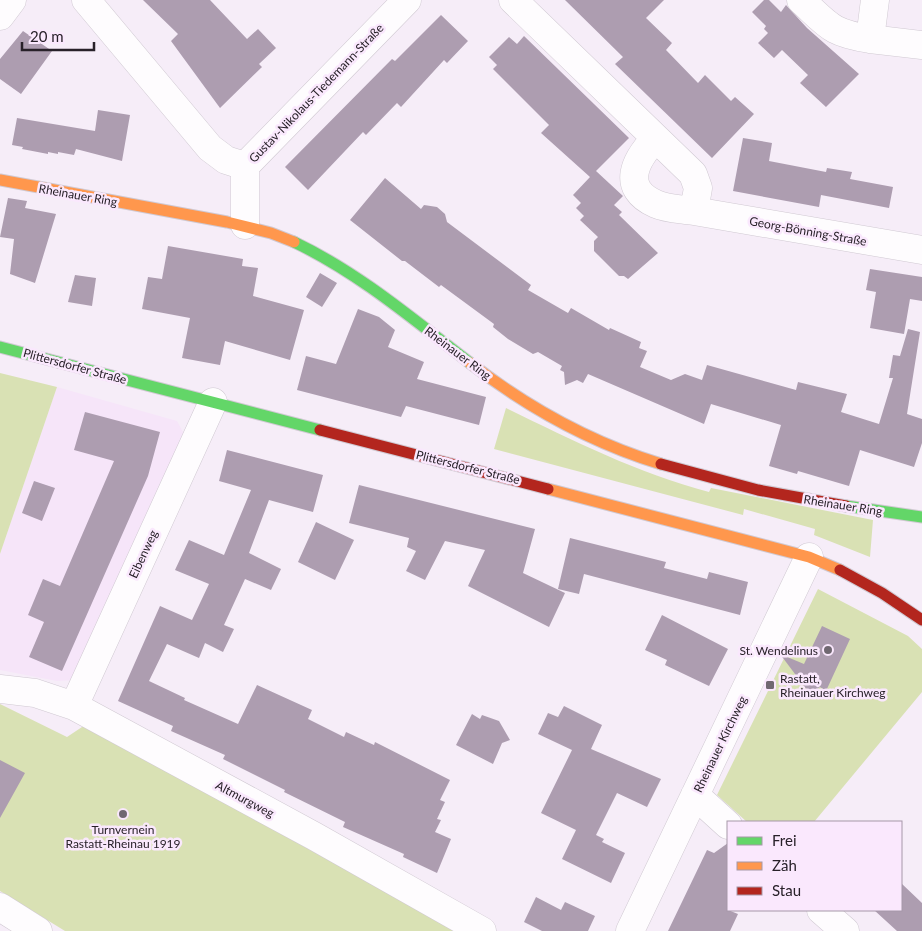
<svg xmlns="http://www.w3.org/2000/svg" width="922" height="931" font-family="Lato,sans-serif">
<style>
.built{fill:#f6e5f9}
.green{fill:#d9e1b4}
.building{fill:#ad9db0}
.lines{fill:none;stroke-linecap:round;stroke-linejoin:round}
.street-casing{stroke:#d0c9d2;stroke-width:29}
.fast-casing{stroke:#d0c9d2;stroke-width:13}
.slow-casing{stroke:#d0c9d2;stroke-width:13}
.jam-casing{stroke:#d0c9d2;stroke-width:13}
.street{stroke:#fefcfe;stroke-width:28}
.fast{stroke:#63d668;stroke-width:11}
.slow{stroke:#ff974d;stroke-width:11}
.jam{stroke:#b3261e;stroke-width:11}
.poi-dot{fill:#706871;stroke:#fae8fd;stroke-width:2}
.labels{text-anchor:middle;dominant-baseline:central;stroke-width:5;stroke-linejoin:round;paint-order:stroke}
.street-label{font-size:12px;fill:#282129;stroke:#fae8fd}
.poi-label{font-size:12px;fill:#282129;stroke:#fae8fd;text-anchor:end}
</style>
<rect width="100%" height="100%" fill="#f6edf8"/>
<!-- built -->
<path class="built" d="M57 387 177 421 185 436 76 680 57 681 0 670V554Z"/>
<!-- green -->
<path class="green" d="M0 373 57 387 0 554Z
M506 408C572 440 637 473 709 492L711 488 873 520 870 557 814 535 815 529 744 509 743 515 494 449Z
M818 589 908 636 922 649V692L814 822H747L717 795Z
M0 704 67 737 85 725 456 931H65L0 891Z"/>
<!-- building -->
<path class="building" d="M143 0H210L247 39 258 29 276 48 259 64 262 67 220 108 171 41 178 34Z
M565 0H664L646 18 672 43 666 50 698 83 705 75 731 101 735 97 754 114 712 158 615 64 623 57Z
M764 0H769L781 12 786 5 807 28 859 74 826 107 800 83 808 75 782 50 774 58 758 43 768 33 764 29 766 26 752 12Z
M441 15 468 41 447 63 444 60 401 107 397 103 366 135 363 132 308 190 285 167 392 59 395 61Z
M23 31 52 51 21 94 0 79V59Z
M524 36 629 138 596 171 623 196 614 205 622 212 619 215 658 253 628 279 624 276H619L594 251V241L598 237 580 220 584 216 576 208 581 203 573 195 590 177 541 133 549 125 493 69 497 65 489 57 509 37 517 44Z
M98 110 130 115 122 161 76 149 74 155 58 152V154L48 152V154L22 149 23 147 12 145 17 118 95 131Z
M743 138 772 143 769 161 826 172 827 168 852 172 850 179 893 187 889 208 821 195 819 207 733 191Z
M385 178 421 209 424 205 437 207 445 214 447 222 531 285 528 290 568 313 571 308 609 330 610 328 641 342 639 348 647 351 640 367 671 380 685 374 702 380 707 365 796 390 798 382 847 394 841 412 879 424 893 378H889L893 355 900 356 908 329 920 332 907 414 922 419V443L914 467 860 450 849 486 798 471 797 474 769 466 781 425 711 404 704 424 588 374 583 383 577 380 565 385 564 372 560 370 562 366 538 352 533 354 508 339 493 327 494 324 441 285 439 287 405 261H402L350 220Z
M8 198 27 201 25 208 56 214 35 283 10 274 14 239 0 237Z
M168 246 243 259 242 266 258 268 253 296 304 310 290 360 225 341 220 365 182 358 190 318 142 309 148 277 162 279Z
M870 269 922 277V301L910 299 904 334 870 328 876 292 866 290Z
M320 273 337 283 322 307 306 297Z
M75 275 96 278 92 306 68 302Z
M358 309 379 317 395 330 388 347 424 362 417 379 486 397 479 425 406 406 401 417 297 390 306 356 336 364Z
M85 412 160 432 148 476 62 671 29 657 44 622 28 615 43 579 60 586 114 461 74 450Z
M227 450 323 475 313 512 269 500 249 553 281 569 271 590 245 579 224 625 234 629 223 652 205 643 199 658 167 644 149 681 185 698 184 700 238 724 257 685 312 710 308 719 344 737 346 732 374 745 375 742 450 780 440 800 445 802 437 819 441 820 435 832 451 839 437 873 403 857 404 854 343 827 345 822 284 792 285 790 223 759 225 755 171 731 173 726 118 701 160 606 192 620 209 584 175 570 189 540 224 555 251 490 219 481Z
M34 481 55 488 42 521 22 513Z
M359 485 535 529 523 573 565 593 549 627 468 586 485 550 445 541 425 580 406 571 416 551 407 547 409 538 349 523Z
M316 522 354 540 335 580 298 562Z
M570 538 666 562 664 568 707 579 709 572 748 582 740 615 584 574 579 594 558 589Z
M662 615 728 649 709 686 665 665 667 660 645 650Z
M822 626 850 639 826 691 820 687 810 694 780 654 804 664Z
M564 706 602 725 591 749 661 779 647 807 617 793 596 835 604 839 602 842 625 853 611 883 562 859 576 830 541 813 572 750 538 734 548 713 558 717Z
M472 714 480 719 482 715 499 721 510 740 502 743 493 764 456 745Z
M0 760 25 773 0 818Z
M728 843V910L738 914 730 931H668L707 850 714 853Z
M901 883 922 903V931H897L874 910H901Z
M536 897 561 910 565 902 595 916 588 931H542L524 922Z"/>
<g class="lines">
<defs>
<path id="street" d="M86 0 210 148 226 160 245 166
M513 0 693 174 698 188 694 211 922 250
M801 0C829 26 831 33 870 39
M875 0 870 39 922 45
M0 16 12 0
M655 139C635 160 620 188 656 204 667 209 682 209 694 211
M245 225V166L407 0
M0 689 35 693 74 706 314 836 482 931
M74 706 213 402
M695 795 728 825
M0 907 38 931
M821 910 845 931
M630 931 809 557"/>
<path id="fast" d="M294 242C359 273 414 320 470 363
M0 347 320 430
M846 506 922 517"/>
<path id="slow" d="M0 180 227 222 271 233 294 242
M470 363C527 407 592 443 661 464
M548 489 809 557 840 570"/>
<path id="jam" d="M320 430 548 489
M661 464 758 490 846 506
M840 570 882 593 922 620"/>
</defs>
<!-- street casing -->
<use href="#street" class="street-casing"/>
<!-- fast casing -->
<use href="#fast" class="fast-casing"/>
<!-- slow casing -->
<use href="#slow" class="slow-casing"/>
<!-- jam casing -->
<use href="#jam" class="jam-casing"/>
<!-- street -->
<use href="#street" class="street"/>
<!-- fast -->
<use href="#fast" class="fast"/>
<!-- slow -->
<use href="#slow" class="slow"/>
<!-- jam -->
<use href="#jam" class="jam"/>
</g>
<!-- markers -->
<g class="poi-dot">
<circle cx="828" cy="650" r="5"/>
<rect x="765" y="680" width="10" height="10" rx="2.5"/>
<circle cx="123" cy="814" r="5"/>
</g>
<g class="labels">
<!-- street labels -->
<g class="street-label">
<text transform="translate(316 93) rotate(-46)">Gustav-Nikolaus-Tiedemann-Straße</text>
<text transform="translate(78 195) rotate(10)">Rheinauer Ring</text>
<text transform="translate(808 231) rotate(10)">Georg-Bönning-Straße</text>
<text transform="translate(458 353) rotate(37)">Rheinauer Ring</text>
<text transform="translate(75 366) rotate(15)">Plittersdorfer Straße</text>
<text transform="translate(468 467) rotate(14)">Plittersdorfer Straße</text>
<text transform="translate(843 505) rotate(9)">Rheinauer Ring</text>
<text transform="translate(143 554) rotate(-65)">Eibenweg</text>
<text transform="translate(720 744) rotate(-64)">Rheinauer Kirchweg</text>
<text transform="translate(245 799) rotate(28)">Altmurgweg</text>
</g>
<!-- poi labels -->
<g class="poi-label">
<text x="818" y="650">St. Wendelinus</text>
<text x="780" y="678" text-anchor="start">Rastatt,<tspan x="780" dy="14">Rheinauer Kirchweg</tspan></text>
<text x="123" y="829" text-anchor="middle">Turnvernein<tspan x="123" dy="14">Rastatt-Rheinau 1919</tspan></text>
</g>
</g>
<!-- legend -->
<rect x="727" y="821" width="175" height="90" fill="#fae8fd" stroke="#a698a8"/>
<rect x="737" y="837" width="25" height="8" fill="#63d668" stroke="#a698a8"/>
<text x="772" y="846" font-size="15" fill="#282129">Frei</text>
<rect x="737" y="862" width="25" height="8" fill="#ff974d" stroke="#a698a8"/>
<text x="772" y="871" font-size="15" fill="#282129">Zäh</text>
<rect x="737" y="887" width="25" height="8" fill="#b3261e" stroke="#a698a8"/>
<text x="772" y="896" font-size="15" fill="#282129">Stau</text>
<!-- scale -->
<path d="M22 42v8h72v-8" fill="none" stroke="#282129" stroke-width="2.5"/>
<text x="30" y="42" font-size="15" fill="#282129" stroke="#fae8fd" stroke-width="4" paint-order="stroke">20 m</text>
</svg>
